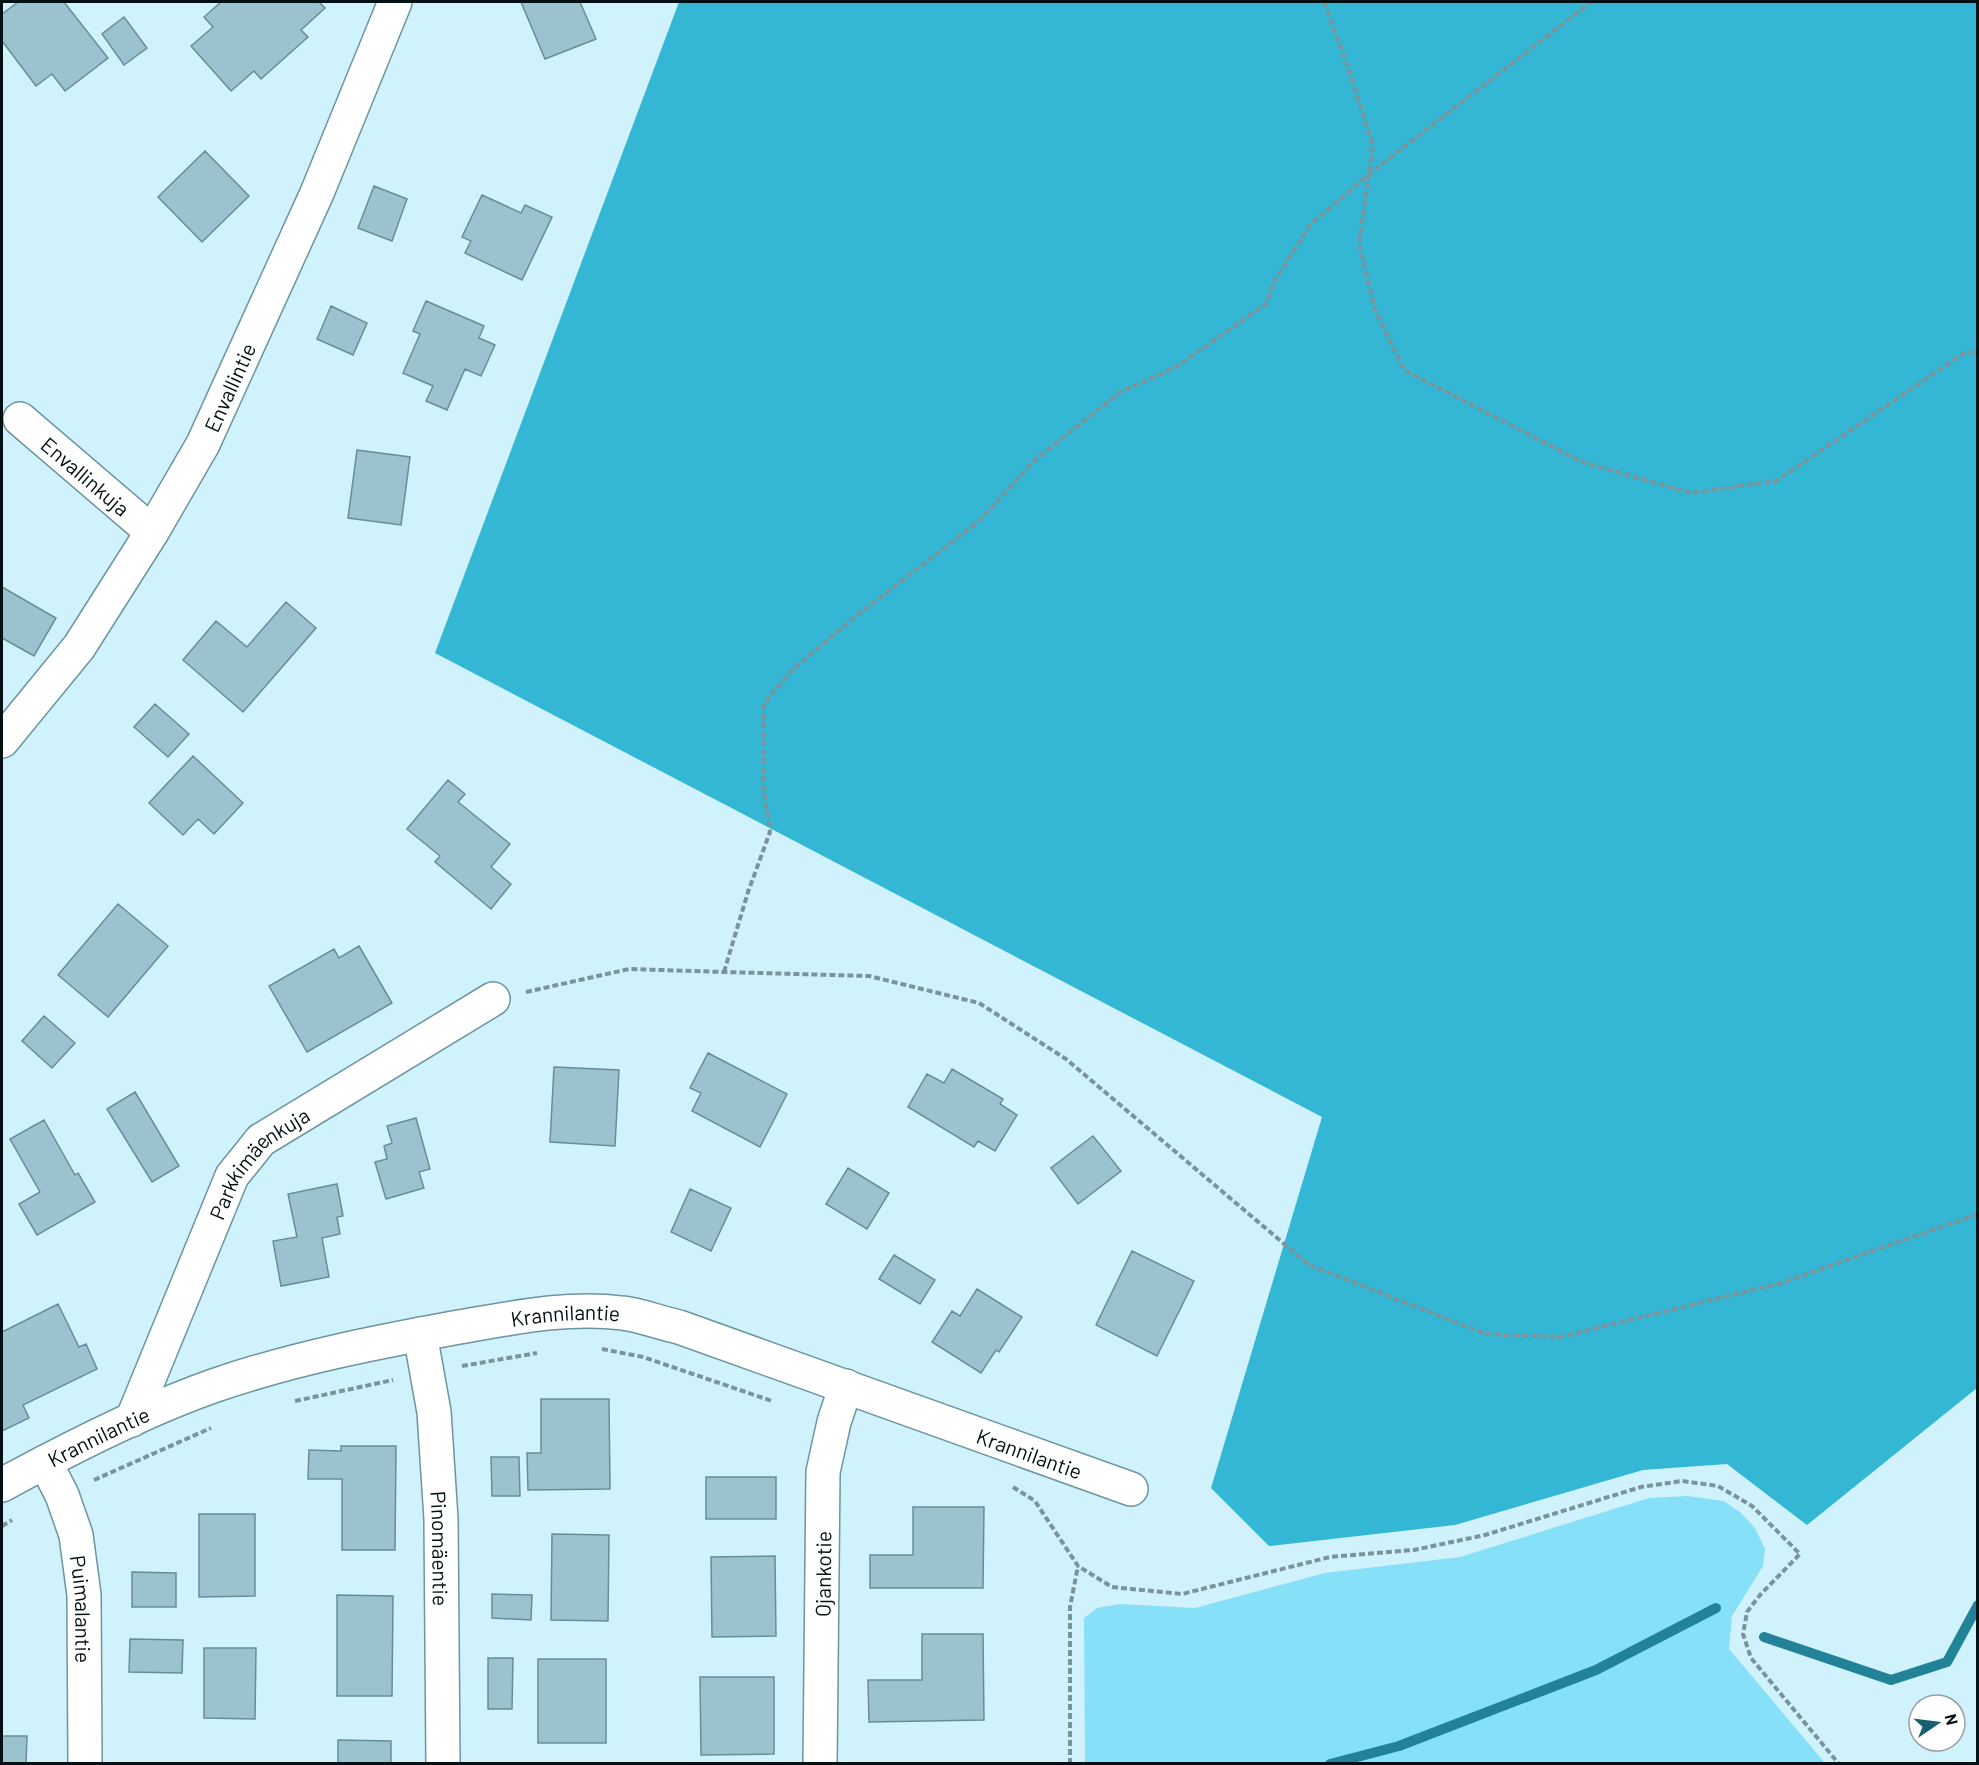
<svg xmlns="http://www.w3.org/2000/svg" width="1979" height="1765" font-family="Barlow,sans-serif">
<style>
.green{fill:#86e0f8}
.forest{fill:#34b7d4}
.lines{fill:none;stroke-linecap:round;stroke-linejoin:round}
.stream{stroke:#218298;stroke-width:10}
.building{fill:#9ac3cf;stroke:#668e99;stroke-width:1.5}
.minor-casing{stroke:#6c95a0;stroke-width:36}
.path{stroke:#7b949c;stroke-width:4;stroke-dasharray:6 3;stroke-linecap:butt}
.minor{stroke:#fff;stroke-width:33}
.labels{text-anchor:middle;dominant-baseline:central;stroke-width:4.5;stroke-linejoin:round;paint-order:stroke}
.street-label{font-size:21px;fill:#031115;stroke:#fff}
</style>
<rect width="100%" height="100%" fill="#d0f2fc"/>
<!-- green -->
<path class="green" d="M1688 1496 1724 1501 1741 1513 1755 1528 1765 1549 1763 1566 1732 1616 1729 1649 1825 1763H1085L1084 1618 1097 1608 1120 1604 1195 1608 1325 1573 1460 1557 1649 1498Z"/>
<!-- forest -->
<path class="forest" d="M679 2H1977V1388L1807 1525 1727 1464 1643 1470 1455 1525 1269 1546 1211 1488 1322 1117 435 653Z"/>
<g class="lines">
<!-- stream -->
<path class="stream" d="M1764 1637 1891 1680 1947 1662 1978 1605
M1330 1764 1399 1746 1596 1670 1716 1608"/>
</g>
<!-- building -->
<path class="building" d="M18 2H64L108 58 65 91 52 74 36 86 2 41V14Z
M221 2H319L325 8 301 30 308 37 261 79 254 71 231 91 191 46 213 27 204 17Z
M521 2H580L596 39 545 59Z
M124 17 147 48 124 65 102 34Z
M205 151 249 196 202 242 158 197Z
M374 186 407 199 392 241 358 228Z
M482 195 521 213 525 205 552 217 522 280 465 253 471 241 462 237Z
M426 301 484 326 479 338 495 345 481 376 465 369 447 410 426 401 433 386 403 373 420 334 413 331Z
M331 306 367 323 353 355 317 339Z
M357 450 410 457 401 525 348 518Z
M2 587 56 618 34 656 2 638Z
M286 602 316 628 243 712 183 660 216 621 247 647Z
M155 704 189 734 168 757 134 727Z
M193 756 243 803 214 834 198 819 183 835 149 803Z
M448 780 465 794 458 802 510 844 491 867 511 884 491 909 435 862 440 856 407 829Z
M118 904 168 946 108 1017 58 975Z
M359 946 392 1003 307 1052 269 986 334 949 339 958Z
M44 1016 75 1043 52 1068 22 1041Z
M708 1053 787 1094 760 1147 692 1111 701 1093 690 1088Z
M554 1067 619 1070 615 1146 550 1142Z
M952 1069 1003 1099 1000 1104 1017 1115 995 1151 978 1141 974 1147 908 1107 927 1074 944 1083Z
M135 1092 179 1166 152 1182 107 1109Z
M416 1118 430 1169 419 1172 424 1188 386 1199 375 1162 387 1159 384 1146 392 1143 387 1126Z
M44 1120 75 1175 78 1173 95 1202 37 1235 19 1204 40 1192 10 1139Z
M1093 1136 1121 1171 1078 1204 1051 1168Z
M848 1168 889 1193 867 1229 826 1204Z
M337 1184 343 1216 337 1217 340 1234 322 1238 329 1277 281 1286 273 1241 297 1237 288 1194Z
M690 1189 731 1208 711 1251 671 1232Z
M1132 1251 1194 1281 1157 1356 1096 1325Z
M894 1255 935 1280 920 1304 879 1279Z
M977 1289 1022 1317 999 1352 996 1350 981 1373 932 1342 952 1311 960 1316Z
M58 1304 79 1347 86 1344 97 1369 23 1405 29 1418 2 1431V1332Z
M541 1399H609L610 1489 528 1490 527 1453H541Z
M341 1446H396L395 1550H342V1479H308L309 1450 341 1451Z
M491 1457H519L520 1496H492Z
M706 1477H776V1519H706Z
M913 1507H984L983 1588H870V1555H913Z
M199 1514H255V1596L199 1597Z
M552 1534 609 1535 608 1621 551 1620Z
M775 1556 776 1636 712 1637 711 1557Z
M132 1572 176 1573V1607H132Z
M492 1594 532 1595 531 1620 492 1618Z
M337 1595 393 1596 392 1696H337Z
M922 1634H983L984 1720 869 1722 868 1680H922Z
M130 1639 183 1640 182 1673 129 1672Z
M204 1648H256L255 1719 204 1718Z
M488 1658H513L512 1709H488Z
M538 1659H606V1743H538Z
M700 1677H774V1754L701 1755Z
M2 1736H27L26 1764H2Z
M338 1740 391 1741V1764H338Z"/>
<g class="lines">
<defs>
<g id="minor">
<path id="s1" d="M20 419 152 532"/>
<path id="s2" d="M2 741 79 647 152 532 203 444 317 193 395 2"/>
<path id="s3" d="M420 1334 434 1412 441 1519 443 1764"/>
<path id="s4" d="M132 1420 232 1176 261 1140 493 999"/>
<path id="s5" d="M45 1462 62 1495 76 1535 84 1595 85 1764"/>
<path id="s6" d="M2 1485C68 1449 144 1410 216 1385 295 1358 377 1342 459 1327 512 1318 568 1306 622 1313 641 1315 660 1323 679 1327L1131 1489"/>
<path id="s7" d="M820 1764 823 1472 834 1422 846 1386"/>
</g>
</defs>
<!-- minor casing -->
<use href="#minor" class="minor-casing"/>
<!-- path -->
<path class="path" d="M1324 2 1346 62 1373 145 1359 243 1375 310 1404 370 1582 462 1691 493 1776 481 1964 353 1978 352
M724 972 748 892 770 832 763 786 764 704 789 673 851 620 979 521 1036 459 1120 392 1176 367 1267 303 1272 285 1310 225 1369 174 1591 2
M526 992 629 969 724 972 869 976 979 1003 1066 1059 1309 1265 1486 1334 1560 1337 1781 1283 1978 1214
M602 1349 643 1357 772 1401
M462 1366 537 1353
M295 1401 393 1380
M94 1480 211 1428
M1013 1487 1035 1501 1078 1566 1112 1587 1182 1594 1330 1557 1414 1550 1485 1535 1641 1487 1682 1481 1718 1486 1752 1506 1800 1554 1760 1595 1747 1612 1743 1634 1751 1658 1839 1764
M2 1526 12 1520
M1070 1764V1607L1078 1566"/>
<!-- minor -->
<use href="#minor" class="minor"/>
</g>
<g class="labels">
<!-- street labels -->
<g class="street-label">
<text stroke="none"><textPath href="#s2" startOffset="422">Envallintie</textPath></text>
<text stroke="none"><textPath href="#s1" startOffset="87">Envallinkuja</textPath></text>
<text stroke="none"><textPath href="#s4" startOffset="291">Parkkimäenkuja</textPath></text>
<text stroke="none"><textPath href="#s6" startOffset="594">Krannilantie</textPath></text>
<text stroke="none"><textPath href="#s6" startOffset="108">Krannilantie</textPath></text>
<text stroke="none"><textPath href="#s6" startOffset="1082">Krannilantie</textPath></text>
<text stroke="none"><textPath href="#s3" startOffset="216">Pinomäentie</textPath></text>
<text stroke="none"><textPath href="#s7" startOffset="190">Ojankotie</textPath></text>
<text stroke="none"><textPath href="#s5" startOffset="154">Puimalantie</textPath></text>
</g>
</g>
<!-- border -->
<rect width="1979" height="1765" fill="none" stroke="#031115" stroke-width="6"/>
<!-- north arrow -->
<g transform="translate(1937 1723) rotate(76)"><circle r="28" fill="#ffffff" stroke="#9aa0a1" stroke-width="1.5"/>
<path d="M0-4.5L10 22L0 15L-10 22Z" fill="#186070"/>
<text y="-9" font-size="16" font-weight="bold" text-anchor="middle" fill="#031115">N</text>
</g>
</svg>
